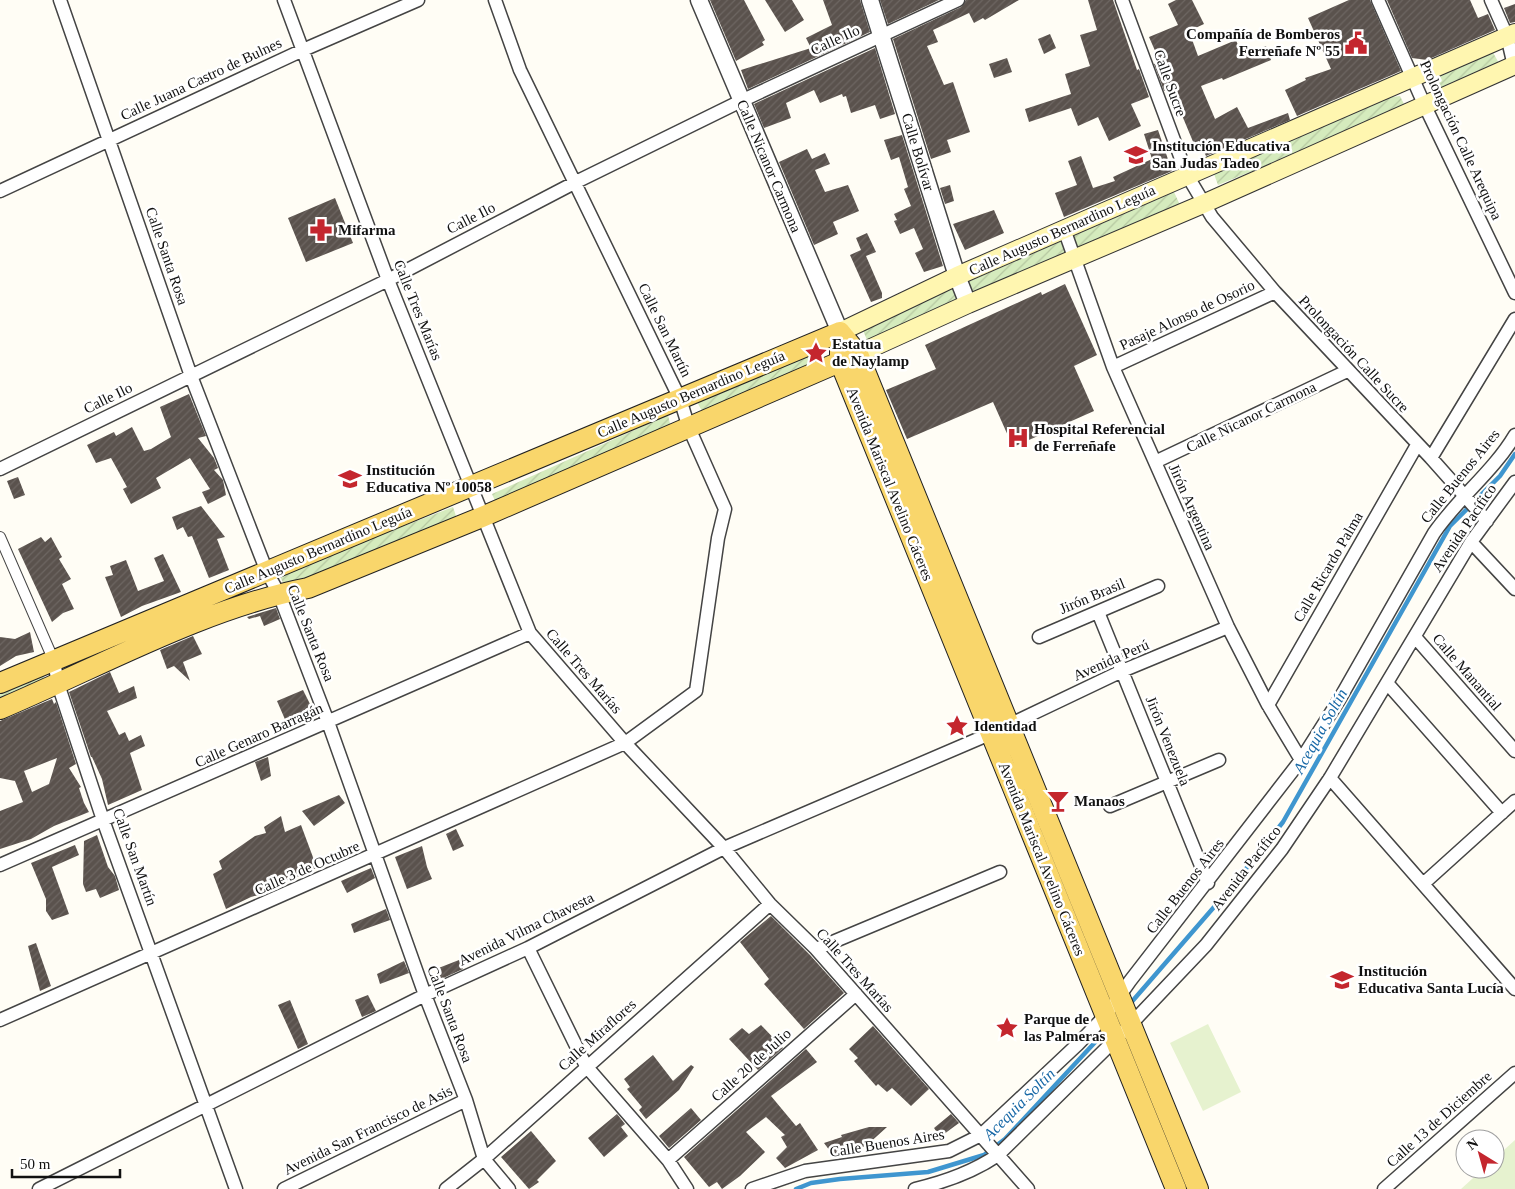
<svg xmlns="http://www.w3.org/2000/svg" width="1515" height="1189" font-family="Georgia,serif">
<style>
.garden{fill:url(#garden-furrows)}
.pitch{fill:#e6f2cf}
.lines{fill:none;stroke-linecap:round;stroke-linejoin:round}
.stream{stroke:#3f96cf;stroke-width:4.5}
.building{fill:url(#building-hatch);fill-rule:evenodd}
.pedestrian-casing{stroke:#444;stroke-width:12}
.minor-casing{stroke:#444;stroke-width:15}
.tertiary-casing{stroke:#444;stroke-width:19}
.secondary-casing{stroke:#333;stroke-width:20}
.primary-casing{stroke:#222;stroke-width:22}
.pedestrian{stroke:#fff;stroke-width:10}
.minor{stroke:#fff;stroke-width:12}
.tertiary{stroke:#fff;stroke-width:16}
.secondary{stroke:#fff6b0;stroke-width:18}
.primary{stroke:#f9d66b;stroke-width:20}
.labels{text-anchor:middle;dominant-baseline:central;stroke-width:5;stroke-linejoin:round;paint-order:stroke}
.poi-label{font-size:15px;font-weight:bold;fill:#111;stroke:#fff;text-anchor:start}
.street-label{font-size:15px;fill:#111;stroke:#fff}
.water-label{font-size:16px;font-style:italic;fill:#1768a6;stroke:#fff}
</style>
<defs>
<pattern id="garden-furrows" width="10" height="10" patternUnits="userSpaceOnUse" patternTransform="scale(1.25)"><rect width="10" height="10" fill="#d5ebbd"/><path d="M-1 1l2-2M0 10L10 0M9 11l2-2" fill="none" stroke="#b6c8a1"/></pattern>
<pattern id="building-hatch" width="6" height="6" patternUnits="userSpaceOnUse" patternTransform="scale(1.25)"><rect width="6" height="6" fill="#5a524d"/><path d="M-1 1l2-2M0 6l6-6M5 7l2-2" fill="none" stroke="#6d6662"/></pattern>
</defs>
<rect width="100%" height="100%" fill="#fffdf5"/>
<!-- garden -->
<path class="garden" d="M1491 49 1500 65 1432 94 1426 80Z
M1400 96 1406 108 1218 185 1214 174 1385 98Z
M1174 192 1180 205 1033 266 867 340 862 328Z
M807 351 813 362 702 411 697 402Z
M668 415 671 428 496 503 492 494Z
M453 507 458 522 285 587 279 574Z
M42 671 45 682 0 701V689Z"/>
<!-- pitch -->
<path class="pitch" d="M1208 1024 1241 1092 1203 1111 1170 1043Z
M1515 1140V1189H1461L1483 1169H1495V1158Z"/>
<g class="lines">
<!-- stream -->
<path class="stream" d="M1129 1005 1234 884 1283 822 1450 526 1500 476 1515 454
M796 1189 811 1183 840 1179 928 1172 984 1155 1005 1139 1099 1038"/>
</g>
<!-- building -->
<path class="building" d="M710 0H744L765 40 762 42 764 45 736 61Z
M765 0H792L804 20 785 32Z
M823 0H860L870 32 748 89 741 70 811 48 806 38 832 25Z
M880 0H939L888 24Z
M966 0H1019L985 20 983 18 974 23 969 13 933 30 938 42 927 46 944 85 953 82 970 132 947 140 951 152 931 159 893 39 961 7Z
M1088 0H1113L1137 70 1139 69 1149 97 1131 104 1141 126 1109 141 1098 117 1078 126 1071 108 1029 122 1025 109 1071 94 1065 74 1090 66 1080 35 1097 30Z
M1176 0H1192L1204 24 1189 31 1198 56 1236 40 1242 56 1266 46 1271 60 1223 80 1222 78 1201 86 1215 119 1237 107 1248 128 1288 113 1290 120 1206 156 1199 141 1194 144 1171 89 1164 91 1154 64 1160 62 1149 37 1178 25 1168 4Z
M1349 0H1370L1401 71 1297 116 1285 90 1306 80 1305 78 1331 69 1308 18Z
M1387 0H1470L1478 18 1488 14 1495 30 1427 60 1412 58Z
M1515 4V22L1510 23 1504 8Z
M1050 34 1056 48 1044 54 1038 39Z
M875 48 895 114 880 119 875 105 851 113 846 96 843 97 842 94 820 103 814 90 786 103 791 118 764 128 754 104Z
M1007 58 1012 72 994 78 989 64Z
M1158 130 1172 171 1064 217 1055 193 1077 185 1068 161 1081 156 1093 188 1115 181 1113 177 1152 159 1144 134Z
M902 135 943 266 924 272 915 253 923 249 914 228 900 234 894 221 897 220 894 214 911 206 904 189 908 187 899 157 891 160 884 140Z
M807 149 812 159 825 153 830 164 815 170 825 192 848 185 859 211 833 222 838 234 814 245 779 162Z
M950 185 954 201 945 204 940 188Z
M335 198 353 243 306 262 288 218Z
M994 210 1004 233 965 250 953 224Z
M867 233 876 252 866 256 882 293V298L871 302 850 255 861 250 856 238Z
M1065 284 1097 355 1074 366 1094 411 1013 447 993 402 907 439 886 390 936 369 925 345 1041 292 1042 295Z
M189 394 206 436 198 438 214 458 218 468 214 470 223 480 226 495 208 504 202 492 210 489 190 458 156 478 161 488 131 504 123 489 127 487 111 458 96 463 87 445 114 432 116 436 132 427 144 451 151 449 171 437 160 407Z
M18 477 25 495 14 499 7 481Z
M201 506 225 537 217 539 229 570 209 578 192 536 188 537 183 527 177 530 172 517Z
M41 537 45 542 51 537 62 557 59 559 71 579 62 584 74 609 63 613 52 622 18 549Z
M163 554 181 592 142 606 121 617 105 577 113 575 110 566 126 560 138 591 164 581 154 558Z
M276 608 280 619 264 626 260 616 249 619 247 617Z
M30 632 34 652 16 656 0 666V637L15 639Z
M193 636 202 654 183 662 190 681 174 666 167 669 160 650Z
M110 672 119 693 134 686 137 698 107 711 119 735 125 732 129 741 141 735 145 746 130 753 142 790 108 805 102 779 92 757H91L69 692Z
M303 690 314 712 287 724 277 701Z
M52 699 54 704 56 702 76 764 69 768 81 787 79 788 84 803 89 812 54 826 31 839 0 849V811L23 802 15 781 0 778V721ZM57 758 49 784 32 792 24 771Z
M268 757 271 776 261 781 255 762Z
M339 795 345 803 314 826 302 811Z
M281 816 285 832 301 825 317 868 302 873 304 876 291 878 265 893 251 897 226 909 213 874 222 869 219 861 255 836 266 833 264 827Z
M456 829 464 846 453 851 446 834Z
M97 835 108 867 115 876 119 890 100 898 96 889 86 892 83 884 84 841Z
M75 845 79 855 52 867 69 914 52 920 46 911V899L31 863Z
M422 846 427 867 432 879 407 889 395 857Z
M371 868 375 878 347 893 341 881Z
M386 909 390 920 354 933 351 924Z
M771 916 810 955 844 993 804 1029 764 984 769 979 740 942Z
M36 943 51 986 40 991 28 946Z
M459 960 463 969 439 980 436 969Z
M404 961 409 973 380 984 377 974Z
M368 995 376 1011 362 1017 355 1000Z
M290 1000 308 1044 298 1049 278 1005Z
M761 1025 783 1048 758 1070 729 1039 742 1028 749 1034Z
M873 1026 929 1089 911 1106 892 1088 887 1092 878 1084 876 1086 854 1061 858 1058 849 1049Z
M806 1049 817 1062 771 1096 796 1126 800 1123 818 1150 785 1168 776 1158 787 1147 781 1137 785 1135 766 1117 746 1132 765 1152 740 1176 722 1189 717 1182 709 1187 684 1157Z
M653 1055 673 1081 691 1065 694 1067 679 1090 646 1119 639 1110 642 1107 627 1089 630 1087 624 1079Z
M691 1108 701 1120 669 1148 659 1136Z
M617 1114 625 1124 621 1127 628 1136 604 1157 588 1138Z
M951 1114 959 1123 940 1137 934 1128Z
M869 1127H887L866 1146 833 1155 824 1143 842 1137 841 1135Z
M531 1131 556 1161 537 1180 539 1182 529 1189 501 1157Z"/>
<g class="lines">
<defs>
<path id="pedestrian" d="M0 537 54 661"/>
<path id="minor" d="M60 0 191 376 267 572 279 594 328 722 425 995 466 1100 484 1159 509 1189
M284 0 388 280 530 633 625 743 724 848 770 904 816 949 1028 1189
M1122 0 1187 175 1212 217 1275 292 1431 458 1487 521
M1378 0 1424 104 1515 293
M1491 0 1507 36 1514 66
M0 191 303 50 418 0
M1064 229 1113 367 1228 627 1268 705 1301 760
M1113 367 1275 292
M1431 458 1515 319
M1155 462 1347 371
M0 469 388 280 576 182 741 101 958 0
M1471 542 1515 589
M1098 612 1208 883
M1039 637 1158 586
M1415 637 1515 751
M54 661 58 684 103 820 236 1189
M1387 683 1502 813
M1268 705 1417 445
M1330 778 1515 989
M1110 806 1219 760
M0 865 530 633
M1423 884 1515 801
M528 948 586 1066 668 1160 687 1189
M816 949 1000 872
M0 1020 625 743 696 691 718 538 725 509 689 428 680 399 520 70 495 0
M668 1160 856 994
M39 1189 425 995 528 948 724 848 992 733 1122 671 1228 627
M284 1189 466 1100
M446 1189 484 1159 770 904
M752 1189 805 1171 949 1151 981 1135 1078 1044 1106 1015 1130 981 1301 760 1339 700 1434 533C1458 498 1493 472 1515 435
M915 1189C945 1182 973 1172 998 1155L1131 1024 1206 945 1282 849 1330 778 1471 542 1515 482
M1384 1189 1515 1073"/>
<path id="tertiary" d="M699 0 840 332
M870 0 957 276 968 304"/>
<path id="secondary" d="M840 332 957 276 1515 33
M858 354 968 304 1203 204 1515 65"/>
<path id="primary" d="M840 332 858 354 1198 1189
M840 349V362L1176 1189
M0 683 840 332
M0 709C97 668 204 608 308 588L482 517 858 354"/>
</defs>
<!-- pedestrian casing -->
<use href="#pedestrian" class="pedestrian-casing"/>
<!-- minor casing -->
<use href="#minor" class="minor-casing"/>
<!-- tertiary casing -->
<use href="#tertiary" class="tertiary-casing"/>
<!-- secondary casing -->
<use href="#secondary" class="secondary-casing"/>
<!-- primary casing -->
<use href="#primary" class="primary-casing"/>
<!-- pedestrian -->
<use href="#pedestrian" class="pedestrian"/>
<!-- minor -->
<use href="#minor" class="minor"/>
<!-- tertiary -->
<use href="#tertiary" class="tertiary"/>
<!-- secondary -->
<use href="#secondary" class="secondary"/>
<!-- primary -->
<use href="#primary" class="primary"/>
</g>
<!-- icons -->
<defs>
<symbol id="civic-bare" viewBox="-9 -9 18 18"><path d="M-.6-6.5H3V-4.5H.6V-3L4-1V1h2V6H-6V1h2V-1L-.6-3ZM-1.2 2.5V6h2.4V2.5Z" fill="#c4262e" stroke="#fff" stroke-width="2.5" paint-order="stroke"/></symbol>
<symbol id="school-bare" viewBox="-9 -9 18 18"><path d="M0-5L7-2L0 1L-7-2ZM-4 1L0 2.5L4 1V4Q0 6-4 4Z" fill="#c4262e" stroke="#fff" stroke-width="2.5" paint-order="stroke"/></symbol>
<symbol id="pharmacy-bare" viewBox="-9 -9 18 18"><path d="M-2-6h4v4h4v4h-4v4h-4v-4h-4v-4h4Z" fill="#c4262e" stroke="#fff" stroke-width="2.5" paint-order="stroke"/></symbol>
<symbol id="sight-bare" viewBox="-9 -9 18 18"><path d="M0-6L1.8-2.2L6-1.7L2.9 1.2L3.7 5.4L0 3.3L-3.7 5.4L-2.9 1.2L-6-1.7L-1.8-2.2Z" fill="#c4262e" stroke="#fff" stroke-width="2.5" paint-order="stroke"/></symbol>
<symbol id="hospital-bare" viewBox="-9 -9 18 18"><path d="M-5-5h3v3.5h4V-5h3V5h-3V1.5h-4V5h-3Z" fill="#c4262e" stroke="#fff" stroke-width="2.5" paint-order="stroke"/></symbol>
<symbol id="bar-bare" viewBox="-9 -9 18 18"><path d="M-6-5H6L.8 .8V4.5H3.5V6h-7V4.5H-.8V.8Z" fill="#c4262e" stroke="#fff" stroke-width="2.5" paint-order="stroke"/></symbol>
</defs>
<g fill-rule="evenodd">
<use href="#civic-bare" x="1340" y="27" width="32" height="32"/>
<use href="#school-bare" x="1120" y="139" width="32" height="32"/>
<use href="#pharmacy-bare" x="305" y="214" width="32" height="32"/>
<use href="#sight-bare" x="800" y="337" width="32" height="32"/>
<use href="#hospital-bare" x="1002" y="422" width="32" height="32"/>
<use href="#school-bare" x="334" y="463" width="32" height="32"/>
<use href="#sight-bare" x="941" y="710" width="32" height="32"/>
<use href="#bar-bare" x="1042" y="785" width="32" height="32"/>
<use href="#school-bare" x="1326" y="964" width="32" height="32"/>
<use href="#sight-bare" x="991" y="1012" width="32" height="32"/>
</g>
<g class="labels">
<!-- poi labels -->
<g class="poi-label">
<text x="1340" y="34" text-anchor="end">Compañía de Bomberos<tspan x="1340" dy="17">Ferreñafe Nº 55</tspan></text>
<text x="1152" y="146">Institución Educativa<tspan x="1152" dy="17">San Judas Tadeo</tspan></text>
<text x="338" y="230">Mifarma</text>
<text x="832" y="344">Estatua<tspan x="832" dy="17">de Naylamp</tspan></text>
<text x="1034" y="429">Hospital Referencial<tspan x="1034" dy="17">de Ferreñafe</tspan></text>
<text x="366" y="470">Institución<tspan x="366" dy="17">Educativa Nº 10058</tspan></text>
<text x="974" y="726">Identidad</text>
<text x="1074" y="801">Manaos</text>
<text x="1358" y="971">Institución<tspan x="1358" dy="17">Educativa Santa Lucía</tspan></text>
<text x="1024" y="1019">Parque de<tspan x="1024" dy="17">las Palmeras</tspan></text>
</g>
<!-- street labels -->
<g class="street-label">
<text transform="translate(835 40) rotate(-25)">Calle Ilo</text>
<text transform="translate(201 79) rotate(-25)">Calle Juana Castro de Bulnes</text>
<text transform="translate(1170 83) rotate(70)">Calle Sucre</text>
<text transform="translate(1461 140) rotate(65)">Prolongación Calle Arequipa</text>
<text transform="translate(918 152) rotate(73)">Calle Bolívar</text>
<text transform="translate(769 166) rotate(67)">Calle Nicanor Carmona</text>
<text transform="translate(471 218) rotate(-27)">Calle Ilo</text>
<text transform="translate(1062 230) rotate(-24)">Calle Augusto Bernardino Leguía</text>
<text transform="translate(167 256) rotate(71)">Calle Santa Rosa</text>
<text transform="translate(418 310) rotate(68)">Calle Tres Marías</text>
<text transform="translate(1187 315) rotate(-25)">Pasaje Alonso de Osorio</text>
<text transform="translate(665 330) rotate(64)">Calle San Martín</text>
<text transform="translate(1354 354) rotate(47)">Prolongación Calle Sucre</text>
<text transform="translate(691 394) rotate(-23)">Calle Augusto Bernardino Leguía</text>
<text transform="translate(108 398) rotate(-26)">Calle Ilo</text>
<text transform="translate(1251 417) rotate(-26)">Calle Nicanor Carmona</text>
<text transform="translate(1460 476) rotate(-51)">Calle Buenos Aires</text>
<text transform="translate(890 484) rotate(68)">Avenida Mariscal Avelino Cáceres</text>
<text transform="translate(1192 507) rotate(66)">Jirón Argentina</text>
<text transform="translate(1464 528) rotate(-56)">Avenida Pacífico</text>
<text transform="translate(318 550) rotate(-23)">Calle Augusto Bernardino Leguía</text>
<text transform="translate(1328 567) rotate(-60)">Calle Ricardo Palma</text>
<text transform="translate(1092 596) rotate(-23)">Jirón Brasil</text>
<text transform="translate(311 633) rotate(68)">Calle Santa Rosa</text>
<text transform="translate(1111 660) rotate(-24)">Avenida Perú</text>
<text transform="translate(584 671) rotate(49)">Calle Tres Marías</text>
<text transform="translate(1467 672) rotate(49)">Calle Manantial</text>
<text transform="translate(259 735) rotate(-24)">Calle Genaro Barragán</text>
<text transform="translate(1168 741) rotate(68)">Jirón Venezuela</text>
<text transform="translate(135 857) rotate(70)">Calle San Martín</text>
<text transform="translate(1042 859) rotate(68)">Avenida Mariscal Avelino Cáceres</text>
<text transform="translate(307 868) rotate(-24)">Calle 3 de Octubre</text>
<text transform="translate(1246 868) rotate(-52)">Avenida Pacífico</text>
<text transform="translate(1185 886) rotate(-52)">Calle Buenos Aires</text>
<text transform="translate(526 929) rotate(-26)">Avenida Vilma Chavesta</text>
<text transform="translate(855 970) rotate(48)">Calle Tres Marías</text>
<text transform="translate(450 1014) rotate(69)">Calle Santa Rosa</text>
<text transform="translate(597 1035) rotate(-42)">Calle Miraflores</text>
<text transform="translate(751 1065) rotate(-42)">Calle 20 de Julio</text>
<text transform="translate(1439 1119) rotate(-42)">Calle 13 de Diciembre</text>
<text transform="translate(368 1130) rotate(-26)">Avenida San Francisco de Asis</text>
<text transform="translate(887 1143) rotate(-9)">Calle Buenos Aires</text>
</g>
<!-- water labels -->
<g class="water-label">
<text transform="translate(1320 731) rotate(-61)">Acequia Soltín</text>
<text transform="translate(1019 1104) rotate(-45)">Acequia Soltín</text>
</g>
</g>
<!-- north arrow -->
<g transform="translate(1480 1154) rotate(323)"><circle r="24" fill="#ffffff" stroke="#a0a0a0"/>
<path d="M0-4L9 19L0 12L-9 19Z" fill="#c4262e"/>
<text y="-8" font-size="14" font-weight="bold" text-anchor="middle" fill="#111111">N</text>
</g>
<!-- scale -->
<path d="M12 1169v8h108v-8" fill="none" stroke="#111111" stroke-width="2.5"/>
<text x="20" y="1169" font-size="15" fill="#111111" stroke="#ffffff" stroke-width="4" paint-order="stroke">50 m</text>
</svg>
